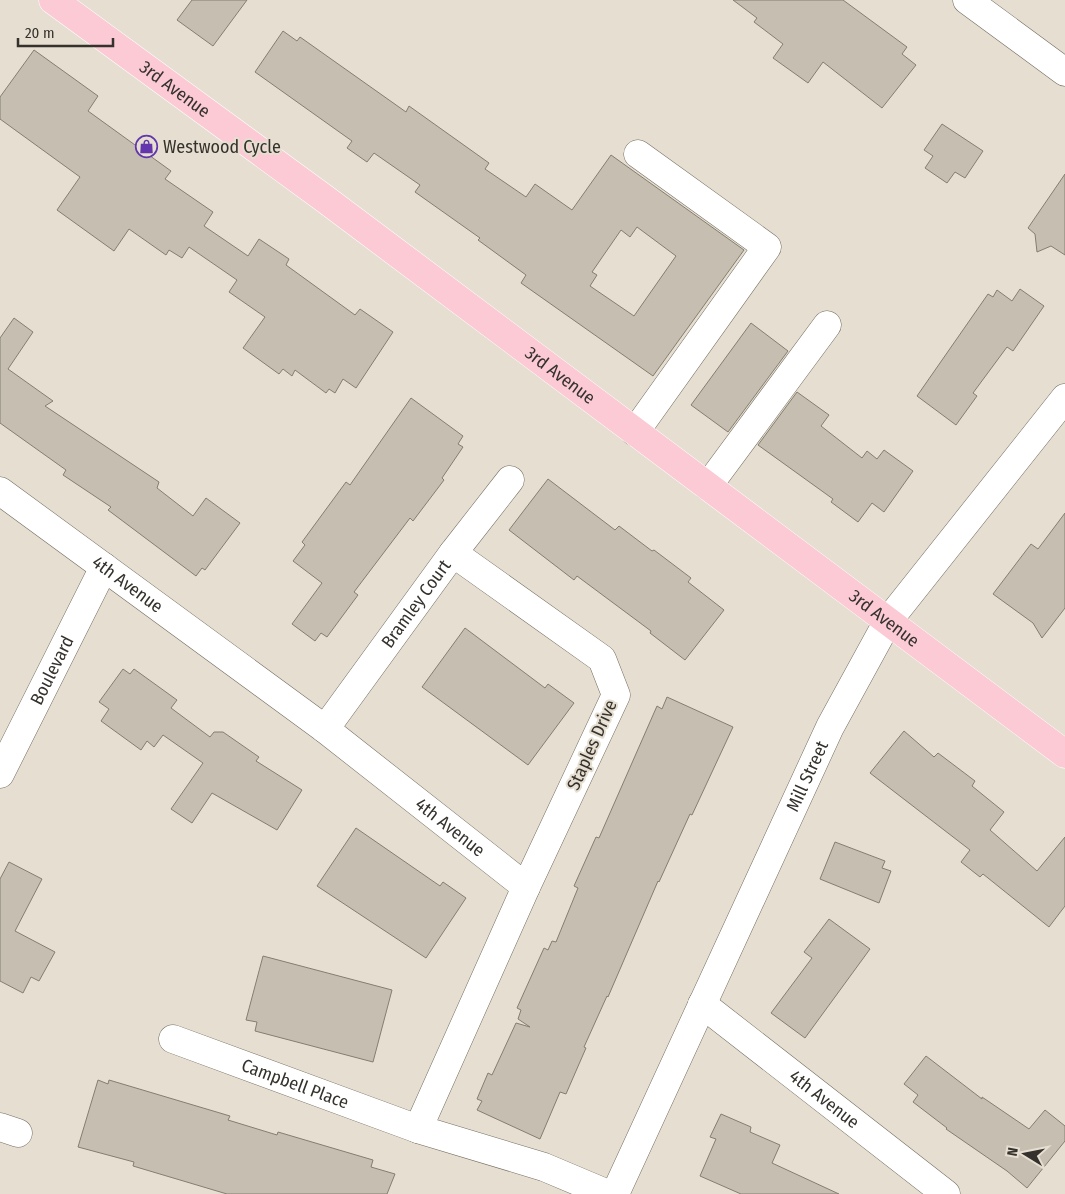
<svg xmlns="http://www.w3.org/2000/svg" width="1065" height="1194" font-family="'Fira Sans Condensed',sans-serif">
<style>
.building{fill:#c5beb1;stroke:#847e71;fill-rule:evenodd}
.lines{fill:none;stroke-linecap:round;stroke-linejoin:round}
.minor-casing{stroke:#746e61;stroke-width:29}
.major-casing{stroke:#fff;stroke-width:29}
.minor{stroke:#fff;stroke-width:28}
.major{stroke:#fbcad5;stroke-width:28}
.labels{text-anchor:middle;dominant-baseline:central;stroke-width:4;stroke-linejoin:round;paint-order:stroke}
.street-label{font-size:18px;fill:#35322d;stroke:#e6dfd1}
.poi-label{font-size:18px;fill:#35322d;stroke:#e6dfd1;text-anchor:start}
</style>
<rect width="100%" height="100%" fill="#e6dfd1"/>
<!-- building -->
<path class="building" d="M192 0H247L213 46 177 20Z
M733 0H843L907 47 902 54 916 65 882 108 823 62 808 83 773 58 783 44 754 22 757 18Z
M283 31 297 41 300 37 406 112 409 106 489 163 485 169 526 197 535 184 572 210 611 155 744 250 653 376 521 283 526 275 478 240 480 238 415 192 420 185 374 153 367 162 347 148 352 141 255 72ZM637 227 676 256 634 316 590 286 597 275 592 272 621 230 630 237Z
M34 50 98 96 88 111 171 171 165 179 213 212 204 226 248 256 259 239 289 259 286 265 355 315 360 309 393 332 356 388 343 379 335 393 329 389 326 393 295 370 292 376 283 369 279 374 243 348 265 317 229 292 237 280 189 247 182 258 169 250 166 255 129 229 114 251 57 210 80 177 0 119V97Z
M942 124 983 151 965 178 955 172 947 183 925 168 933 156 924 150Z
M1065 174V255L1051 246 1037 252 1035 234 1028 228Z
M1020 289 1044 306 1013 351 1007 347 973 393 977 396 956 425 917 396 988 294 993 297 997 290 1012 301Z
M14 318 33 332 8 369 53 401 45 406 159 482 157 488 193 516 206 498 240 523 205 570 202 568 196 576 108 510 111 507 63 475 66 470 0 423V338Z
M751 323 788 351 728 432 691 405Z
M797 392 829 415 821 426 862 458 867 451 877 459 884 450 913 471 884 512 872 503 858 522 831 502 833 499 758 445Z
M411 398 463 436 458 444 463 447 442 478 444 480 413 521 410 518 354 592 358 595 327 637 321 633 315 641 292 624 322 583 293 561 305 545 302 542 346 482 350 485Z
M548 479 615 530 619 526 652 551 654 550 691 578 688 582 724 610 685 660 650 633 651 631 577 576 574 580 509 530Z
M1065 513V608L1042 638 1033 623 993 594 1031 544 1038 549Z
M465 628 545 688 548 684 574 703 528 765 422 687Z
M123 669 130 674 134 669 177 700 171 708 210 737 214 732H223L259 757 256 761 302 790 277 830 212 793 192 823 171 809 203 763 163 735 154 747 147 741 141 750 101 721 109 709 99 702Z
M667 697 733 727 692 815 690 814 659 882 658 881 608 997 607 996 584 1047 586 1048 566 1094 560 1092 540 1139 477 1110 482 1101 477 1099 488 1073 492 1075 516 1023 530 1027 518 1019 521 1010 517 1008 544 948 548 950 552 941 556 942 578 888 574 886 596 837 599 838 657 706 662 709Z
M904 731 934 757 938 753 975 781 972 786 1004 812 990 830 1037 871 1065 837V906L1049 927 983 874 980 877 961 862 970 850 870 773Z
M356 828 440 886 443 882 466 898 426 958 317 886Z
M835 842 885 861 882 868 891 871 879 903 820 879Z
M9 862 42 879 15 931 55 952 39 981 31 977 23 993 0 981V879Z
M829 919 870 949 805 1038 771 1013 812 958 804 952Z
M263 956 392 990 373 1062 255 1031 257 1022 246 1020Z
M926 1056 982 1099V1097L1029 1129 1045 1110 1065 1126V1141L1027 1188 1007 1171 946 1129 947 1128 913 1102 918 1095 904 1084Z
M98 1080 108 1084 109 1080 230 1116 228 1120 277 1135 278 1132 373 1160 371 1167 395 1174 387 1194H227L133 1166 134 1162 78 1147Z
M721 1114 751 1127 750 1132 780 1145 772 1163 839 1194H741L700 1176 716 1139 710 1137Z"/>
<g class="lines">
<defs>
<g id="minor">
<path d="M967 0 1065 72"/>
<path d="M635 432 767 247 638 154"/>
<path d="M708 486 827 325"/>
<path id="s1" d="M0 491 325 729 526 887"/>
<path d="M453 553 602 659 616 695 526 887 418 1129 544 1167 608 1194"/>
<path id="s2" d="M325 729 453 553 510 480"/>
<path id="s3" d="M0 774 104 567"/>
<path id="s4" d="M702 1004 946 1194"/>
<path id="s5" d="M173 1039 418 1129"/>
<path d="M0 1127 18 1133"/>
<path id="s6" d="M615 1194 830 727 888 621 1065 398"/>
</g>
<g id="major">
<path id="s7" d="M53 0 325 199 1065 754"/>
</g>
</defs>
<!-- minor casing -->
<use href="#minor" class="minor-casing"/>
<!-- major casing -->
<use href="#major" class="major-casing"/>
<!-- minor -->
<use href="#minor" class="minor"/>
<!-- major -->
<use href="#major" class="major"/>
</g>
<!-- icons -->
<defs>
<symbol id="shop-ring" viewBox="-11 -11 22 22"><circle r="9.5" fill="#e6dfd1" stroke="#6336ad" stroke-width="1.5"/><path d="M-5-2.5h2.3a2.7 3.5 0 0 1 5.4 0H5L5.5 6h-11ZM-1.5-2.5h3a1.5 2.3 0 0 0-3 0Z" fill="#6336ad"/></symbol>
</defs>
<g fill-rule="evenodd">
<use href="#shop-ring" x="134" y="134" width="25" height="25"/>
</g>
<g class="labels">
<!-- street labels -->
<g class="street-label">
<text stroke="none"><textPath href="#s7" startOffset="151">3rd Avenue</textPath></text>
<text stroke="none"><textPath href="#s7" startOffset="631">3rd Avenue</textPath></text>
<text stroke="none"><textPath href="#s1" startOffset="158">4th Avenue</textPath></text>
<text stroke="none"><textPath href="#s2" startOffset="155">Bramley Court</textPath></text>
<text stroke="none"><textPath href="#s7" startOffset="1036">3rd Avenue</textPath></text>
<text stroke="none"><textPath href="#s3" startOffset="116">Boulevard</textPath></text>
<text transform="translate(592 745) rotate(-66)">Staples Drive</text>
<text stroke="none"><textPath href="#s6" startOffset="460">Mill Street</textPath></text>
<text stroke="none"><textPath href="#s1" startOffset="562">4th Avenue</textPath></text>
<text stroke="none"><textPath href="#s5" startOffset="130">Campbell Place</textPath></text>
<text stroke="none"><textPath href="#s4" startOffset="155">4th Avenue</textPath></text>
</g>
<!-- poi labels -->
<g class="poi-label">
<text x="163" y="147">Westwood Cycle</text>
</g>
</g>
<!-- north arrow -->
<g transform="translate(1025 1154) rotate(280)" stroke="#e6dfd1" stroke-width="4" paint-order="stroke">
<path d="M0-4L9 19L0 12L-9 19Z" fill="#35322d"/>
<text y="-8" font-size="14" font-weight="bold" text-anchor="middle" fill="#35322d">N</text>
</g>
<!-- scale -->
<path d="M18 38v8h95v-8" fill="none" stroke="#35322d" stroke-width="2.5"/>
<text x="25" y="38" font-size="15" fill="#35322d" stroke="#e6dfd1" stroke-width="4" paint-order="stroke">20 m</text>
</svg>
